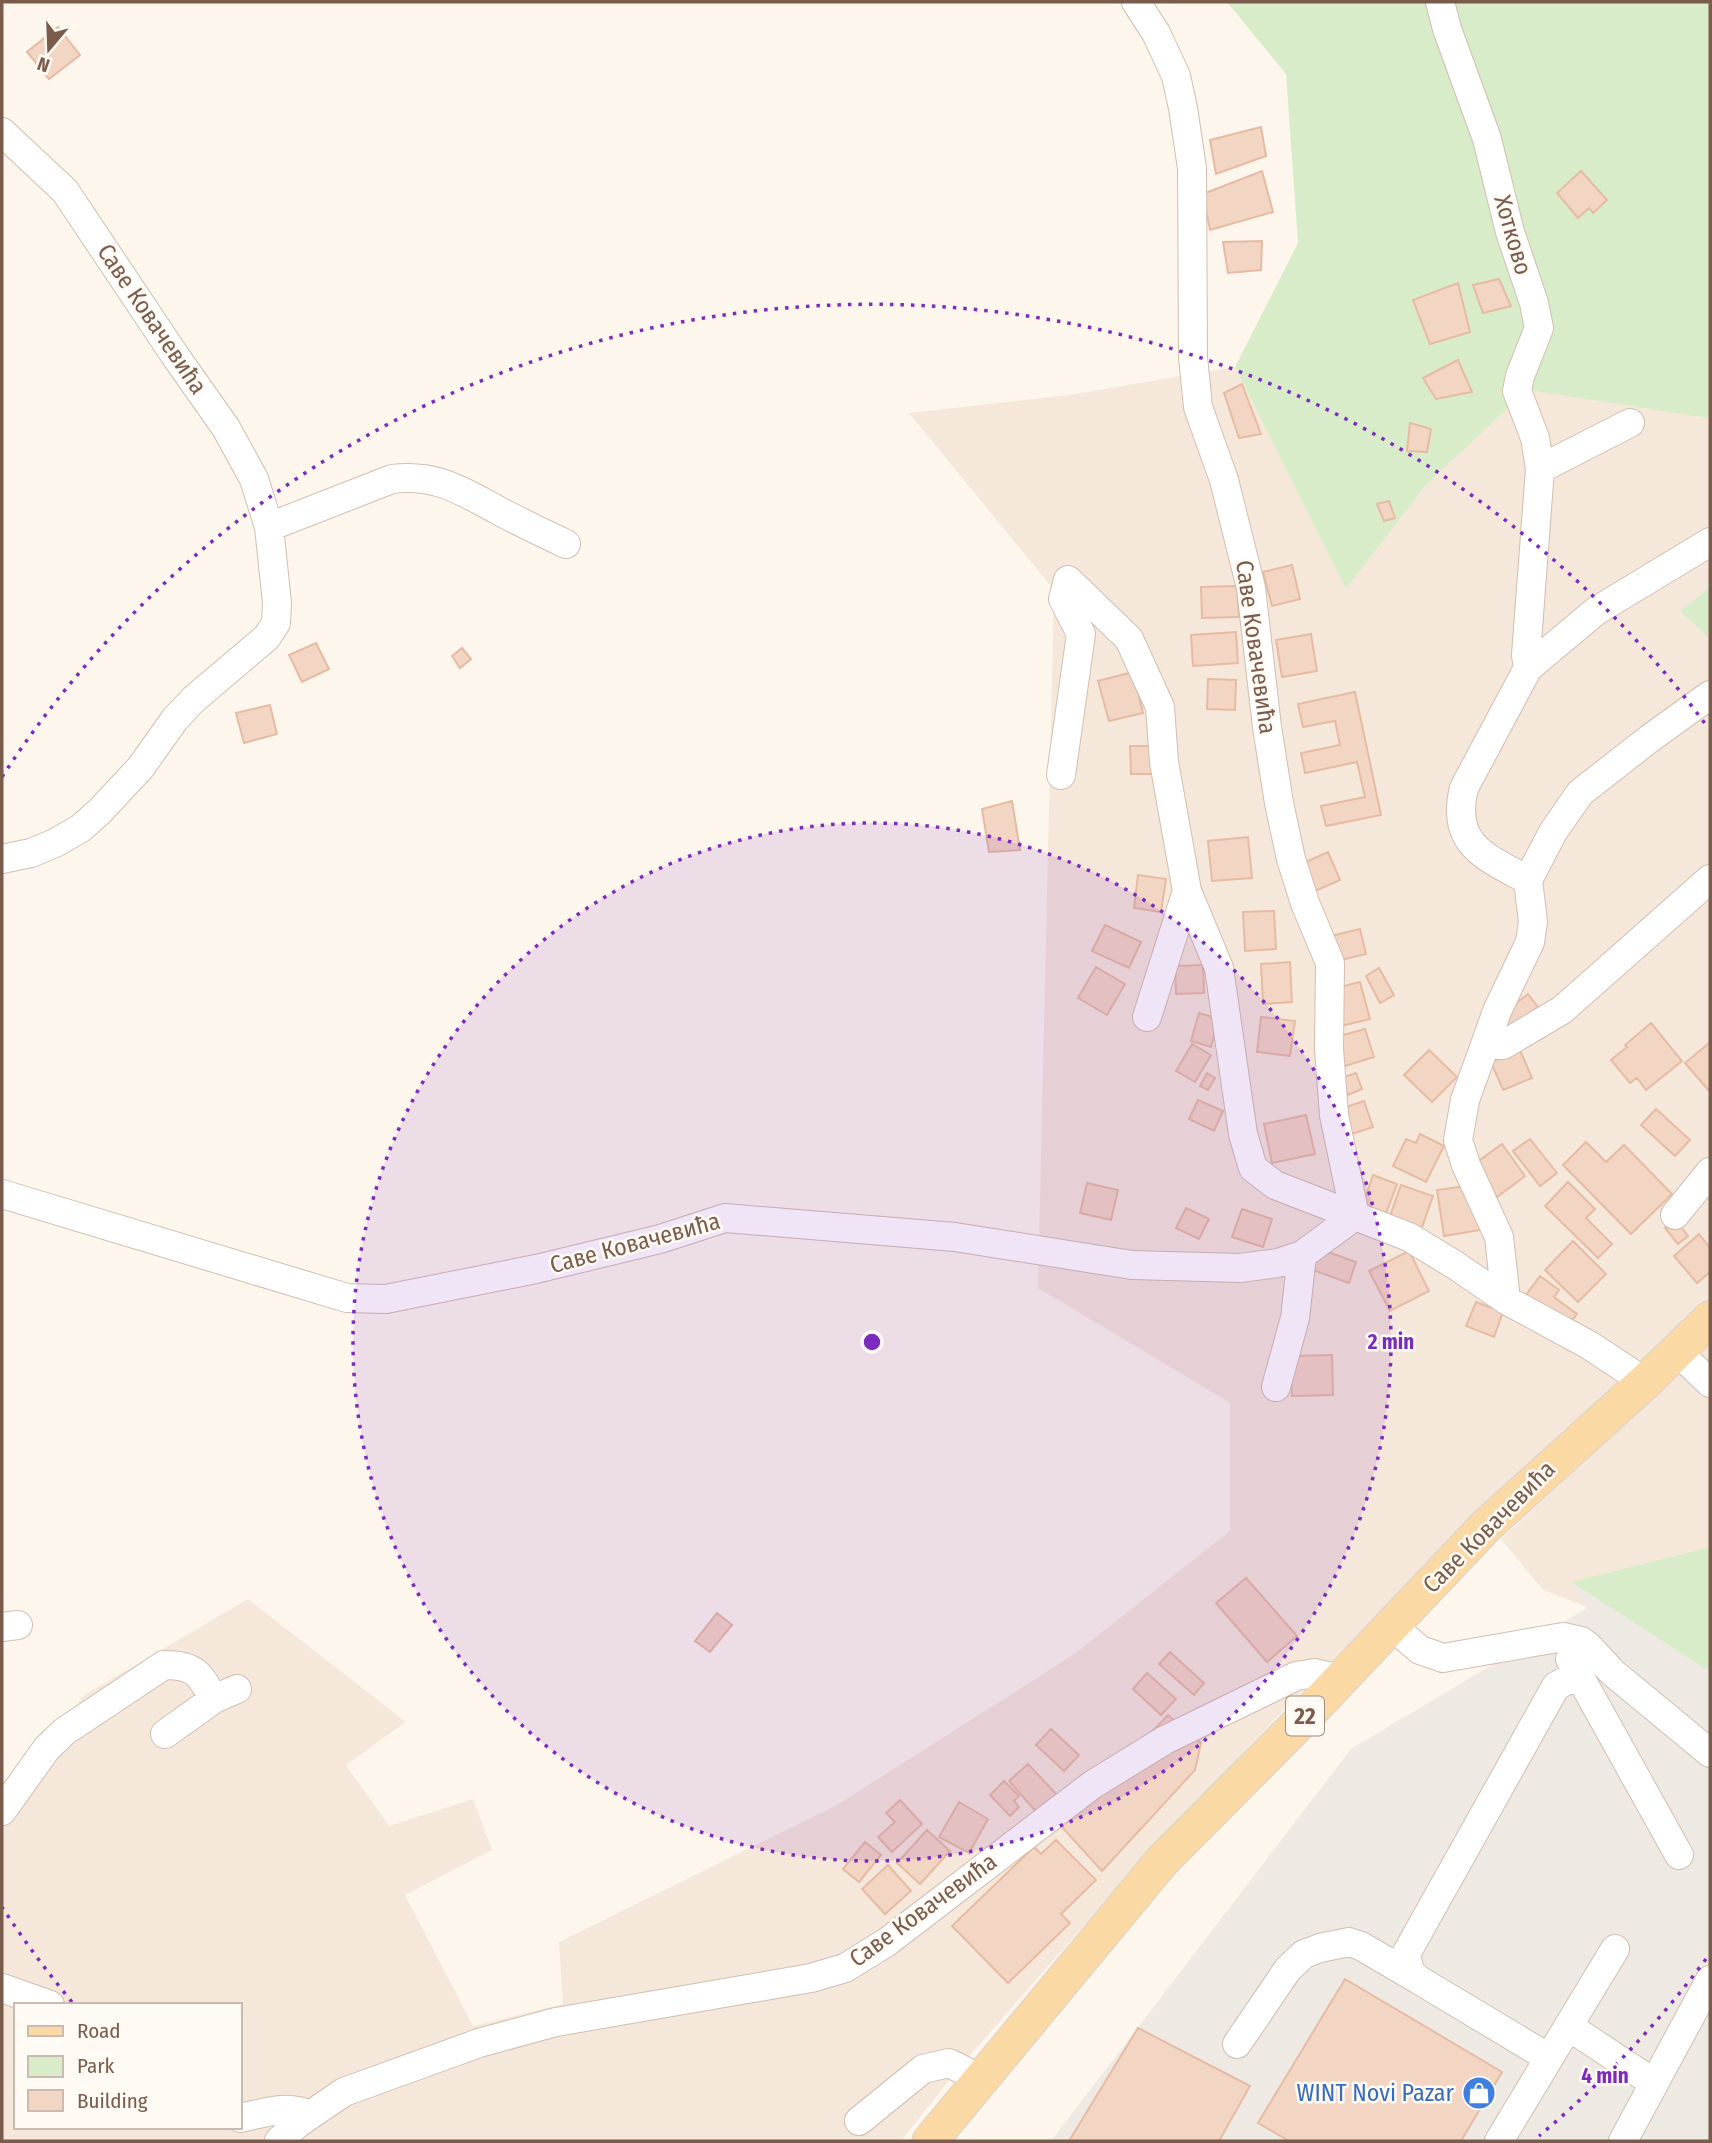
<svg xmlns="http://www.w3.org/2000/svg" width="1712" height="2143" font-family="'Fira Sans Condensed',sans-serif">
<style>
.residential{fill:#f5e8da;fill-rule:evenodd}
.industrial{fill:#efe9e4}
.green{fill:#d8ecc9}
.building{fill:#f3d5c3;stroke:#e6bba3;stroke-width:2}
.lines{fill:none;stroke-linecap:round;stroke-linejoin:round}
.minor-casing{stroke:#d1beb0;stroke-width:30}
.major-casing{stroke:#dad1cd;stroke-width:37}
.minor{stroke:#fff;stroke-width:28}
.major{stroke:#fbd9a5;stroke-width:35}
.ring{fill:none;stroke:#7b2cbf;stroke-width:3.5;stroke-dasharray:3.5 7}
.labels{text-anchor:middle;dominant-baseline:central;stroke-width:5;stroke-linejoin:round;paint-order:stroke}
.shield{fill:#fffaf3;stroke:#a28b7f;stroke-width:2}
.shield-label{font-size:23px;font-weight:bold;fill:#7a5c4d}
.street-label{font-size:24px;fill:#7a5c4d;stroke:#fffaf3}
.shop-label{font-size:24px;fill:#366cbe;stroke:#fffaf3;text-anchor:end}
.centre{fill:#7b2cbf;stroke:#fffaf3;stroke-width:3.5}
.ring-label{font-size:21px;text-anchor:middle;font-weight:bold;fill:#7b2cbf;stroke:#fffaf3;stroke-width:5;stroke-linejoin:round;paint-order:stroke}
</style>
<rect width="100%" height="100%" fill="#fdf6ec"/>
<!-- residential -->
<path class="residential" d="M1235 367 1346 589 1426 485 1527 390 1707 418 1710 415V587L1680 611 1710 639V1303L1414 1577 1275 1719 1127 1876 959 2068 901 2141H2V1794L86 1694 248 1599 406 1722 346 1765 389 1826 473 1799 492 1850 405 1895 473 2026 563 2004 559 1942 837 1805 1073 1655 1230 1531V1403L1038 1288 1054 590 909 413 1069 395ZM16 2005H240V2127H16Z
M1710 1344V1547L1572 1582 1587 1607 1543 1590 1501 1539Z"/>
<!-- industrial -->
<path class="industrial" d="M1571 1582 1710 1672V2141H1051L1351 1749 1587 1608Z"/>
<!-- green -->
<path class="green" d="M1227 2H1710V415L1707 418 1527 390 1426 485 1346 589 1235 367 1298 243 1286 74Z
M1710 587V639L1680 611Z
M1710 1547V1672L1571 1582Z"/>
<!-- building -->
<path class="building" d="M58 27 80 55 49 79 27 52Z
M1261 127 1266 156 1216 174 1210 140Z
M1262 171 1273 212 1210 230 1203 194Z
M1581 171 1607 200 1593 213 1589 208 1578 218 1557 193Z
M1262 241 1261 270 1228 273 1223 242Z
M1499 279 1511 306 1483 313 1473 285Z
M1458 283 1470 332 1430 344 1413 300Z
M1458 360 1472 392 1436 399 1423 378Z
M1242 384 1261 434 1239 438 1224 393Z
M1410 423 1431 429 1427 452 1407 451Z
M1389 501 1395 518 1384 521 1377 504Z
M1292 565 1300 599 1272 606 1263 572Z
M1237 586 1239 617 1202 618 1201 587Z
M1236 632 1238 663 1193 666 1191 635Z
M1311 634 1317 671 1282 677 1276 640Z
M316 643 329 669 302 682 289 655Z
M462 648 471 659 460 668 452 656Z
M1133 672 1143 713 1109 721 1098 681Z
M1208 679 1236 680 1235 710 1207 709Z
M1355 692 1381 815 1326 826 1321 806 1365 797 1357 762 1305 773 1301 753 1340 745 1335 721 1303 727 1298 704Z
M270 705 277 734 244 743 236 713Z
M1130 746H1155V774H1131Z
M1012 801 1020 850 989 852 982 809Z
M1248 837 1252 878 1212 881 1208 841Z
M1328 852 1340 880 1313 892 1301 864Z
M1138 875 1166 879 1161 912 1134 908Z
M1274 911 1276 949 1245 951 1243 912Z
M1105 925 1141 942 1129 968 1092 951Z
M1360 929 1366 954 1337 961 1331 936Z
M1290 962 1292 1002 1263 1004 1261 964Z
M1203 965 1204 993 1176 994 1175 966Z
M1096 967 1125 984 1107 1015 1078 998Z
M1379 968 1394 995 1380 1003 1366 976Z
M1360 982 1370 1019 1341 1026 1332 989Z
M1528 994 1538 1007 1506 1031 1496 1019Z
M1199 1013 1219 1019 1211 1047 1191 1041Z
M1261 1017 1295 1021 1290 1056 1257 1052Z
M1651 1023 1682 1061 1646 1090 1637 1078 1630 1083 1611 1060 1627 1047 1625 1045Z
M1365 1029 1374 1057 1345 1066 1336 1037Z
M1709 1043 1710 1045V1092L1685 1063Z
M1192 1044 1211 1055 1195 1082 1176 1071Z
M1429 1050 1457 1077 1432 1102 1404 1075Z
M1520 1050 1532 1078 1503 1090 1491 1062Z
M1207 1073 1215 1078 1208 1090 1200 1086Z
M1356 1073 1362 1089 1348 1095 1341 1078Z
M1198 1100 1223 1111 1214 1131 1189 1119Z
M1364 1101 1373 1127 1352 1134 1343 1108Z
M1656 1109 1690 1140 1675 1156 1641 1125Z
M1306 1115 1315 1154 1272 1163 1264 1124Z
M1420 1134 1444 1146 1426 1182 1393 1166 1406 1139 1416 1143Z
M1530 1139 1557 1173 1540 1186 1513 1151Z
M1586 1142 1606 1162 1624 1145 1672 1194 1631 1234 1563 1165Z
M1502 1144 1525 1176 1497 1197 1473 1165Z
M1373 1175 1397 1184 1385 1216 1362 1208Z
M1568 1182 1595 1209 1586 1218 1612 1244 1598 1258 1545 1206Z
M1087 1183 1118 1190 1111 1220 1080 1213Z
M1401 1185 1433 1196 1421 1230 1389 1219Z
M1473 1185 1480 1230 1444 1236 1437 1190Z
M1186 1208 1209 1219 1199 1239 1176 1228Z
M1242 1209 1272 1219 1263 1247 1232 1237Z
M1675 1219 1688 1236 1678 1244 1665 1228Z
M1699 1234 1710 1248V1272L1697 1283 1674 1256Z
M1573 1241 1606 1274 1578 1302 1545 1270Z
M1317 1248 1356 1262 1349 1283 1310 1269Z
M1409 1251 1429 1291 1390 1311 1369 1271Z
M1540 1276 1559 1290 1554 1297 1577 1314 1568 1326 1523 1299Z
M1476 1302 1503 1312 1494 1337 1466 1326Z
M1332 1355 1333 1395 1292 1396 1290 1356Z
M1246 1578 1297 1636 1267 1662 1216 1603Z
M717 1613 732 1625 710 1652 695 1641Z
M1170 1652 1204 1683 1194 1695 1159 1664Z
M1147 1673 1176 1699 1161 1715 1133 1689Z
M1168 1715 1201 1743 1195 1770 1102 1871 1061 1826Z
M1051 1729 1079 1755 1064 1771 1036 1745Z
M1028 1764 1060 1798 1040 1816 1009 1781Z
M1004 1781 1019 1796 1014 1801 1019 1807 1010 1816 990 1795Z
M900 1800 922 1824 892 1852 878 1837 895 1822 886 1813Z
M959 1802 988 1819 969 1853 939 1837Z
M927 1830 950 1851 920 1884 897 1863Z
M1056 1840 1096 1880 1061 1914 1070 1923 1008 1983 952 1926 1034 1847 1041 1854Z
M865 1842 881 1855 859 1882 843 1869Z
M888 1865 911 1891 885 1914 862 1889Z
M1345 1979 1502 2072 1461 2141H1289L1258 2123Z
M1138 2028 1250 2086 1219 2141H1069Z"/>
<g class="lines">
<defs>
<path id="minor" d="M1136 2 1156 33 1176 76 1183 108 1192 168 1193 357 1198 407 1224 480 1251 588 1267 727 1279 803 1291 859 1305 903 1330 963 1329 1049 1334 1115 1355 1216 1409 1237 1455 1265 1506 1300 1589 1345 1645 1382
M1440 2 1447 29 1487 139 1510 232 1534 303 1539 328 1520 376 1517 391 1535 438 1540 469
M2 132 65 191 176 357 226 428 254 479 269 527 277 603 276 623 267 637 194 699 175 719 141 767 100 811 81 828 55 843 31 853 2 859
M269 527 392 479C438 473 465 493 503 513 524 524 545 534 566 544
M1528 668 1526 655 1540 469 1630 423
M1061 775 1081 634 1063 599 1068 580 1129 639 1160 707 1164 762 1187 891 1219 968 1243 1134 1253 1168 1275 1185 1355 1216
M1528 880C1485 857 1450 844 1464 788L1528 668 1596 611 1710 542
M1147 1017 1187 891
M1485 1045H1503L1562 1010 1710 879
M2 1194 347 1298 386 1299 536 1269 660 1239 725 1218 955 1237 1132 1265 1240 1268 1278 1263 1302 1255 1355 1216
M1675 1215 1710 1172
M1506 1300 1499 1237 1466 1165 1458 1140 1465 1100 1485 1045 1497 1011 1530 942 1533 922 1528 880 1553 832 1580 793 1649 739 1710 695
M1677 1351 1710 1383
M1276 1387 1295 1318 1302 1255
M1392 1626 1420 1650 1443 1658 1563 1637 1581 1641 1588 1646 1612 1672 1710 1753
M2 1627 18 1625
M1570 1659 1679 1855
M165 1734 214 1699 237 1689
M2 1811 47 1748 65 1731 164 1665C195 1665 199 1673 214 1699
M2 1988 50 2005
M1568 2026 1654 2083
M1237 2044 1288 1969 1304 1954 1320 1948 1349 1942 1361 1946 1419 1980
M1549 2058 1419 1980 1410 1972 1406 1954 1556 1686 1579 1674
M240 2118C264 2113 287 2104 310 2115
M859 2121 923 2069 949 2063 981 2079
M279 2141 297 2124 344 2092 479 2043 556 2022 811 1978 845 1968 887 1942 1092 1785 1165 1740 1296 1676 1315 1673 1340 1679
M1499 2141 1615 1949
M1623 2141 1710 1980"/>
<path id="major" d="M930 2141 1162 1861 1301 1721 1486 1526 1645 1382 1710 1319"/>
</defs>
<!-- minor casing -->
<use href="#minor" class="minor-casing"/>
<!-- major casing -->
<use href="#major" class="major-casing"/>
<!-- minor -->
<use href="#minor" class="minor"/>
<!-- major -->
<use href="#major" class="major"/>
</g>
<!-- distance rings -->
<circle cx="872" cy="1342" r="519" fill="#7b2cbf" fill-opacity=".12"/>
<g class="ring">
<circle cx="872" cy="1342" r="519"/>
<path d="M1706 1959A1037 1037 0 0 1 1539 2136M72 2002A1037 1037 0 0 1 2 1907M2 777A1037 1037 0 0 1 1706 725"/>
</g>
<!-- icons -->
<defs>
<symbol id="shop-disc" viewBox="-11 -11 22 22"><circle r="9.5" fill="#3f7fe0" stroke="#fffaf3"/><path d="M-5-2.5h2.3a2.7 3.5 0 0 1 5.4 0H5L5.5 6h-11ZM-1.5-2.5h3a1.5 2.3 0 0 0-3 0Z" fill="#fff"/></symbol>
</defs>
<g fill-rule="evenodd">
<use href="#shop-disc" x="1460" y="2074" width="38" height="38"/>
</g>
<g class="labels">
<!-- shield labels -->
<rect class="shield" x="1286" y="1696.5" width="38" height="39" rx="5"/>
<g class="shield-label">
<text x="1305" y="1716">22</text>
</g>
<!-- street labels -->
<g class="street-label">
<text transform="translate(1513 235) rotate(74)">Хотково</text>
<text transform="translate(152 319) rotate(56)">Саве Ковачевића</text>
<text transform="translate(1256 647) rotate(82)">Саве Ковачевића</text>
<text transform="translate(635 1243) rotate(-15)">Саве Ковачевића</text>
<text transform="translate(1489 1527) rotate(-45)">Саве Ковачевића</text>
<text transform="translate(923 1910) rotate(-36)">Саве Ковачевића</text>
</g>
<!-- shop labels -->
<g class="shop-label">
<text x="1454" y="2093">WINT Novi Pazar</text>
</g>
</g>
<circle cx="872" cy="1342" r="10" class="centre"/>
<g class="ring-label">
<text x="1391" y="1349">2 min</text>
<text x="1605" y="2083">4 min</text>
</g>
<!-- border -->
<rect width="1712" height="2143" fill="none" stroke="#7a5c4d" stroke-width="7"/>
<!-- legend -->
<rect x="14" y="2003" width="228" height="126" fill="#fffaf3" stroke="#cabbb1" stroke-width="2"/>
<rect x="28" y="2026" width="35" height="10" fill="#fbd9a5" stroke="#cabbb1" stroke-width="2"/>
<text x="77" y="2038" font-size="21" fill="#7a5c4d">Road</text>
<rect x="28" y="2056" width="35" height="21" fill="#d8ecc9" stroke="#cabbb1" stroke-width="2"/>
<text x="77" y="2073" font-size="21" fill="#7a5c4d">Park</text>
<rect x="28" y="2090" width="35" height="21" fill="#f3d5c3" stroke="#cabbb1" stroke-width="2"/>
<text x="77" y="2108" font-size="21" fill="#7a5c4d">Building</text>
<!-- north arrow -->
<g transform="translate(49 49) rotate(199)" stroke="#fffaf3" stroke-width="5" paint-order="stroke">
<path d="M0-5L12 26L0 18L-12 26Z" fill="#7a5c4d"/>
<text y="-10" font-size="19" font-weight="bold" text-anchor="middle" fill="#7a5c4d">N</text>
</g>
</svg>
